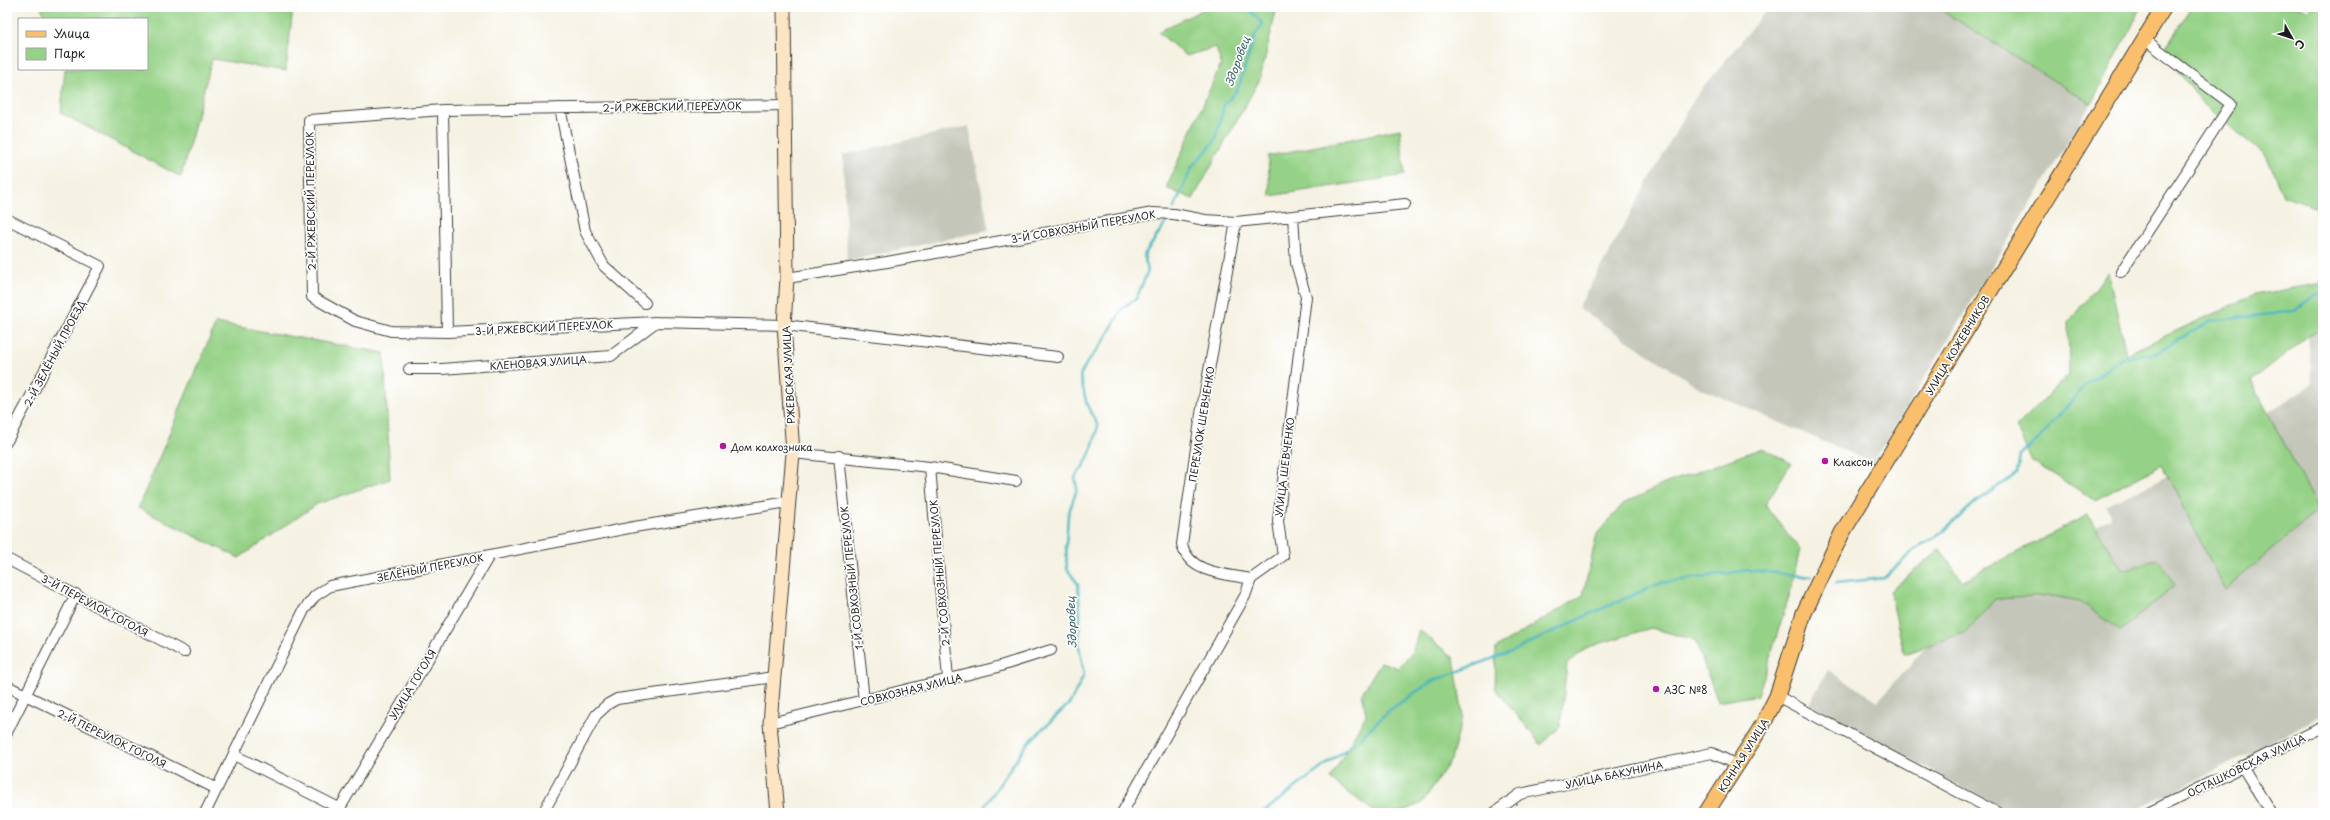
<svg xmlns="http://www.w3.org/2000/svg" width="2330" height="820" font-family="'Playpen Sans',sans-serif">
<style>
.industrial{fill:#c4c6b9}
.green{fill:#95d186;stroke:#587651}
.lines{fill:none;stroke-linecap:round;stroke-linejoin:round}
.stream{stroke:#46b5bf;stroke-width:2.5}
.minor-casing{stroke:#3d3c3a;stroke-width:12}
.secondary-casing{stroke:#3d3c3a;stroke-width:15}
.primary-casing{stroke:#3d3c3a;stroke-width:17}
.minor{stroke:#fff;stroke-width:10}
.secondary{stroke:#fde5c4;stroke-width:13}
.primary{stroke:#f9bf6c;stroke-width:15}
.poi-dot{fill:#b5179e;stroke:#fff;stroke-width:1.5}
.labels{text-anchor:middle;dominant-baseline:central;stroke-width:3.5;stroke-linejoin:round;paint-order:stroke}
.street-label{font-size:10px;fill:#1c1c1c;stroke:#fff}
.poi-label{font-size:10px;fill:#1c1c1c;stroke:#fff;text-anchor:start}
.water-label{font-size:11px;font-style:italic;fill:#2f6165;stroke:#fff}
</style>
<rect width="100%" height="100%" fill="#fff"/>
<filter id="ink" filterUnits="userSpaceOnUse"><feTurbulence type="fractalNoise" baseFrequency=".025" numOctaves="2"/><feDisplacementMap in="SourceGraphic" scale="8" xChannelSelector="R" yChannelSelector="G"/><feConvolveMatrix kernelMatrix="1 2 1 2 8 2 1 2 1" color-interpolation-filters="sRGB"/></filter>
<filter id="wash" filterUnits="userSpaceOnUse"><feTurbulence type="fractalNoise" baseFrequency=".012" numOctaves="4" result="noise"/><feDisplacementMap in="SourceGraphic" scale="16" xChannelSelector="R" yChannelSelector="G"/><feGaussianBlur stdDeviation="0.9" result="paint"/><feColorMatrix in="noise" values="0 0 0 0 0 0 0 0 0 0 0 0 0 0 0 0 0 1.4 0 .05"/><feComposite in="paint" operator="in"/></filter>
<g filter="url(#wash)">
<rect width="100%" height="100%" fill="#f5f2e3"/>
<!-- industrial -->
<path class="industrial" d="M1769 7H1936L2091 104 1873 463 1700 388 1578 308 1694 99Z
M969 126 989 230 847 261 843 155Z
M2323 329V716L2131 813H2009L1809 704 1828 670 1878 701 1946 624 1953 603 2111 518 2106 506 2177 471 2312 384 2308 336Z"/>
<!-- green -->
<path class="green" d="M41 7H293L286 71 212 59 181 177 61 113 65 69H147V19H46Z
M1208 7H1277L1260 79 1193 199 1166 188 1221 64 1216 47 1186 56 1158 32Z
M1936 7H2142L2091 104Z
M2192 7H2300L2307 10 2310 7H2323V210L2283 196 2267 157 2202 103 2163 51Z
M1400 129 1405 175 1270 196 1268 156Z
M2108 272 2126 354 2254 295 2323 283V329L2308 336 2251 381 2319 509 2225 590 2162 465 2095 500 2032 461 2016 427 2069 374 2068 323Z
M216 323 384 353 390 479 317 504 239 558 138 508Z
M1762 448 1791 463 1765 505 1800 549 1790 593 1758 695 1718 702 1695 640 1651 628 1588 647 1567 664 1560 727 1541 745 1495 688 1496 648 1583 595 1597 534 1623 504 1664 484Z
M2088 515 2123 571 2157 559 2175 585 2120 631 2080 601 2052 596 1995 599 1966 632 1904 654 1890 591 1940 549 1962 581Z
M1419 630 1454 658 1463 716 1451 760 1422 803 1400 813H1376L1330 779 1366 715 1362 693 1381 662 1398 668 1413 651Z"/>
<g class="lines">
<!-- stream -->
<path class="stream" d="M1174 208 1192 167 1215 141 1224 105 1238 89 1255 35 1263 24 1247 7
M1836 583 1884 578 1911 553 1946 529 1978 500 2017 474 2020 455 2039 439 2084 386 2122 358 2155 353 2211 321 2294 311 2323 291
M980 813 1027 744 1070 703 1084 675 1079 645 1080 615 1078 584 1067 569 1066 546 1068 515 1077 489 1075 477C1089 462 1093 446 1098 426L1087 405 1080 376 1086 364 1104 341 1123 307 1136 299 1148 271 1144 255 1167 221
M1262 813 1357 741 1391 709 1432 681 1511 652 1596 611 1661 583 1749 570 1812 577"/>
</g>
</g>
<g filter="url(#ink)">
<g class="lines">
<defs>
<path id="minor" d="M785 105 443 110 309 120 312 297 355 321 391 331 447 332 656 322 784 325 1058 357
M560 108 585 231 604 266 645 303
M443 110 447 332
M7 219 100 266 7 441
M1236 222 1201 414 1182 544C1188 574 1227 574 1251 579
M2121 272 2231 104 2144 39
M787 278 887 262 1153 213 1174 214 1205 220 1236 222 1405 204
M409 369H442L611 356 656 322
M793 453 930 467 1016 481
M839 456 864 701
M930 467 948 679
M7 559 184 652
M7 686 217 789
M1777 696 1998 813
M770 723 994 668 1051 650
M7 732 76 594
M234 755 339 808
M2242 766 2271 813
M205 813 304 610 315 596 330 586 634 527 788 502
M337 813 489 556
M543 813 596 715 608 704 617 699 774 677
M1122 813 1245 596 1251 579 1283 556 1278 521 1306 297 1296 263 1293 216
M1494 813 1520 794 1712 753 1737 765
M2148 813 2323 727"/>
<path id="secondary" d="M778 813 770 723 793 453 784 325 787 278 784 7"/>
<path id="primary" d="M1706 813 1762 726 1777 696 1804 613 1842 533 2164 7"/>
</defs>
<!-- minor casing -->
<use href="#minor" class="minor-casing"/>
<!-- secondary casing -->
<use href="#secondary" class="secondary-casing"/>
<!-- primary casing -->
<use href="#primary" class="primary-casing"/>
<!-- minor -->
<use href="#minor" class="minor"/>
<!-- secondary -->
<use href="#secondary" class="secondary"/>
<!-- primary -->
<use href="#primary" class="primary"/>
</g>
</g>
<!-- markers -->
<g class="poi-dot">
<circle cx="723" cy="446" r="4"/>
<circle cx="1825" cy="461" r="4"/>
<circle cx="1656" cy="689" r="4"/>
</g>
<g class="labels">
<!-- street labels -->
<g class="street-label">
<text transform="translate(672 106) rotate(-1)">2-Й РЖЕВСКИЙ ПЕРЕУЛОК</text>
<text transform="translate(310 201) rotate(-91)">2-Й РЖЕВСКИЙ ПЕРЕУЛОК</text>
<text transform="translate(1083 226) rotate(-10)">3-Й СОВХОЗНЫЙ ПЕРЕУЛОК</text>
<text transform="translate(544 327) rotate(-3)">3-Й РЖЕВСКИЙ ПЕРЕУЛОК</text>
<text transform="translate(1957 345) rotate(-59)">УЛИЦА КОЖЕВНИКОВ</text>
<text transform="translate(54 353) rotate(-62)">2-Й ЗЕЛЁНЫЙ ПРОЕЗД</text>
<text transform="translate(538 362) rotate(-4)">КЛЕНОВАЯ УЛИЦА</text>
<text transform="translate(788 375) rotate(-93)">РЖЕВСКАЯ УЛИЦА</text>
<text transform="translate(1201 424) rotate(-81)">ПЕРЕУЛОК ШЕВЧЕНКО</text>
<text transform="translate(1284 467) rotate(-83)">УЛИЦА ШЕВЧЕНКО</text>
<text transform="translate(430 567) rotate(-11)">ЗЕЛЁНЫЙ ПЕРЕУЛОК</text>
<text transform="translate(939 573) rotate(-95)">2-Й СОВХОЗНЫЙ ПЕРЕУЛОК</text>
<text transform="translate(851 578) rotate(-96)">1-Й СОВХОЗНЫЙ ПЕРЕУЛОК</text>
<text transform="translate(95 605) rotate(28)">3-Й ПЕРЕУЛОК ГОГОЛЯ</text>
<text transform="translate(412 684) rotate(-59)">УЛИЦА ГОГОЛЯ</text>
<text transform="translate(911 689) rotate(-14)">СОВХОЗНАЯ УЛИЦА</text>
<text transform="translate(112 738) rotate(26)">2-Й ПЕРЕУЛОК ГОГОЛЯ</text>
<text transform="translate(1743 755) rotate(-58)">КОННАЯ УЛИЦА</text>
<text transform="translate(2246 765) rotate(-26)">ОСТАШКОВСКАЯ УЛИЦА</text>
<text transform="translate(1614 774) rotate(-12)">УЛИЦА БАКУНИНА</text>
</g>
<!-- poi labels -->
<g class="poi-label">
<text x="731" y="446">Дом колхозника</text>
<text x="1833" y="461">Клаксон</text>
<text x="1664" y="689">АЗС №8</text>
</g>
<!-- water labels -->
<g class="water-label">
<text transform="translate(1237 61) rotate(-70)">Здоровец</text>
<text transform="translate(1071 622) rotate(-92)">Здоровец</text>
</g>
</g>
<!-- margin -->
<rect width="2330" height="820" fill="none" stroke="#fff" stroke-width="24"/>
<!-- legend -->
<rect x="18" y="18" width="130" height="52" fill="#ffffff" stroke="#a4a4a4"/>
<rect x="26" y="31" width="20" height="6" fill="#f9bf6c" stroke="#a4a4a4"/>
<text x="54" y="38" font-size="12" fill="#1c1c1c">Улица</text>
<rect x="26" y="48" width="20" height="12" fill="#95d186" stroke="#a4a4a4"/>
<text x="54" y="58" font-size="12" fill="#1c1c1c">Парк</text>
<!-- north arrow -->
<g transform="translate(2292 38) rotate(129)" stroke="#ffffff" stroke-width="3" paint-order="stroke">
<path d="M0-3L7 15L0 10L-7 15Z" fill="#1c1c1c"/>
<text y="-6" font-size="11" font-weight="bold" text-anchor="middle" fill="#1c1c1c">С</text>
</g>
</svg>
